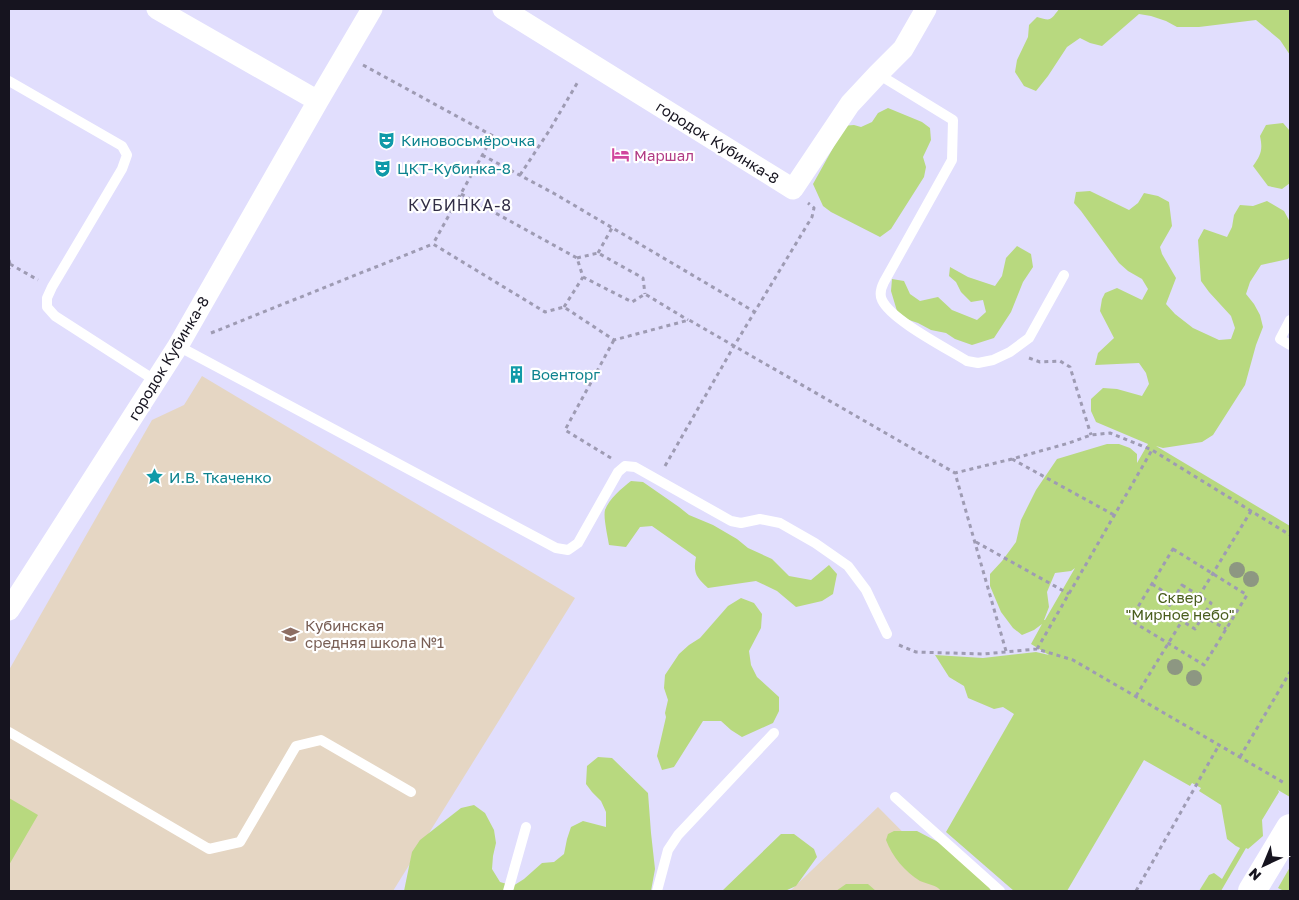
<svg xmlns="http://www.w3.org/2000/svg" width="1299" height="900" font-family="'Golos Text',sans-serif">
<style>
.education{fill:#e5d6c3}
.green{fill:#b8d97f;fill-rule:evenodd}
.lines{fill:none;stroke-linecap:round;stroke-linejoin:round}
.path{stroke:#9e9bb3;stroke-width:3;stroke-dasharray:4 4;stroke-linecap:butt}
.lane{stroke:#fff;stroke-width:10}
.street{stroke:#fff;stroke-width:21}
.secondary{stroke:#fff;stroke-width:28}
.tree{fill:#8d9782}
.labels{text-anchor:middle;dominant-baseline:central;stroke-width:4.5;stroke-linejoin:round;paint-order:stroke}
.culture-label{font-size:15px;fill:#0d838f;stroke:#fff;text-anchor:start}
.street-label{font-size:15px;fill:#16141f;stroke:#fff}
.hotel-label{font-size:15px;fill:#b23c85;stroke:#fff;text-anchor:start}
.park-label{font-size:15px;fill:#495d1d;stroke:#fff}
.education-label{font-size:15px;fill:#785e54;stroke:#fff;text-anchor:start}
.neighbourhood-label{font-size:16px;letter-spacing:1px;fill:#312d45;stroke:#fff}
</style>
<rect width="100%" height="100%" fill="#e1defd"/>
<!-- education -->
<path class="education" d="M202 376 575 598 393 891H9V670L152 420 184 405Z
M878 807 961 891H790Z"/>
<!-- green -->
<path class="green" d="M1059 9H1290V55L1280 40 1256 20 1199 27H1177L1166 21 1151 16 1139 14 1102 46 1090 43 1080 38 1067 47 1048 76 1036 91 1024 86 1015 72 1017 60 1028 37 1029 25 1037 17C1051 21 1050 21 1059 9Z
M888 108 922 122 930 128 931 140 923 157 926 167 924 177 891 229 880 237 831 212 823 206 813 184 833 148 842 126 854 125 861 127 872 122 878 113Z
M1283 123 1290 131V183L1282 189 1268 186 1253 166C1261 155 1263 150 1260 136L1266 125Z
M1090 191 1129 210 1138 203 1144 193 1158 196 1169 202 1172 226 1160 247 1162 254 1176 278 1166 304 1175 314 1193 328 1219 340 1231 339 1235 328 1231 316 1209 292 1201 281 1198 240 1204 229 1227 237 1232 227 1234 215 1240 205 1253 206 1267 201 1284 211 1290 222V256L1288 259 1261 265 1250 282 1246 294 1254 304 1260 315 1263 327 1256 345 1245 385 1213 435 1202 442 1163 448 1156 446 1290 526V797L1278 790 1279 792 1262 820 1263 836 1248 849 1246 848 1221 891H1199L1209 875 1214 873 1222 879 1240 848 1236 846 1227 839 1221 805 1199 791 1201 788 1192 783 1190 786 1144 760 1067 891H1014L946 832 1014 714 1003 707 994 709 968 698 964 686 949 677 935 655 983 658 1036 652 1049 655 1031 644 1042 624 1034 630 1022 635 1013 628 1001 612 990 586V574L1002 561 1016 542 1021 520 1036 490 1057 459 1107 444H1119L1130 448 1137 454V463L1148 444 1096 422 1091 411V399L1103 388 1117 389 1142 396 1149 384 1146 373 1139 363 1095 365 1098 353 1114 338 1100 311 1102 299 1105 293 1117 288 1142 300 1148 289 1142 279 1128 271 1119 263 1081 211 1074 203 1076 192ZM1075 568 1045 620H1044L1049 607 1047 592 1055 573 1071 571Z
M1017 246 1031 254 1033 267 1023 282 1011 312 994 338 972 345 955 339 946 333 931 330 918 323 906 319 897 311 891 291 892 279 904 281 910 294 920 301 938 297 952 310 977 320 986 312 983 300 971 302 961 292 956 282 949 276 950 267 968 277 995 286 1002 276 1006 258Z
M631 481 643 482 679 507 689 515 713 525 737 539 748 548 772 559 789 576 811 580 829 565 837 574 833 594 822 601 796 607 777 591 756 581 708 588C696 577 693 573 696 557L652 526 640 527 626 547 609 545C608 538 603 517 605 510 609 499 622 488 631 481Z
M741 598 754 603 762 614 761 628 749 651 751 665 757 677 779 697V711L773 723 742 737 731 730 721 721H703L674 767 662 770 657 756 666 717 665 713 668 700 664 688 665 675 679 654 689 645 700 638 728 606Z
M598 757 612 758 648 793 651 833 655 869 651 891H404L412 852 420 840 461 808 474 805 485 813 494 830 496 843 493 856 492 869 500 882 513 886 524 879 542 863 554 862 564 854 567 839 571 827 583 821 606 827V812L601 801 592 792 586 784 587 766Z
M9 798 38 815 9 865Z
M894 831H917L940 843 989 887 991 891H941C937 885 927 884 920 881 905 872 892 856 886 840L888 834Z
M781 834H794L814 849 817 857 796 886 785 891H722Z
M1290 867V891H1284L1278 888Z
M846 884H868L876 891H836Z"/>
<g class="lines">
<!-- path -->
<path class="path" d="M363 65 493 136 433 244
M482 155 555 194 755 312
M520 175 549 131 579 80
M461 194 577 258 583 277 632 302 645 294 688 320
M598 253 612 228
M577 258 598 253 643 278 645 294
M9 260 10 264 9 269
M10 264 38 280
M564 307 583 277
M211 333 433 244 545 312 564 307 614 340 689 320 955 473
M1029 358 1040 362 1060 361 1070 367 1091 435
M611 458 565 430 614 340
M1012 459 1114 515
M665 466 734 346 812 217 814 208 808 203
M976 542 1069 594
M1173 549 1247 595 1204 665 1130 620Z
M1152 584 1174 598
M1182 585 1211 603 1195 629 1166 611Z
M1199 596 1251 511
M1203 616 1226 629
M899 645 916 652 983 654 1037 649 1073 660 1286 784
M1037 649 1152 450
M1006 651 955 473 1012 459 1069 443 1091 435 1110 433 1152 450 1290 535
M1136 696 1182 621
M1240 757 1290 672
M1136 891 1219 745"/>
<!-- lane -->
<path class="lane" d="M878 74 953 120 952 160 884 282C881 288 879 294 882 300 891 320 948 349 967 361L978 363 993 360 1010 352 1029 338 1064 275
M9 81 122 146 127 155 122 169 52 287 47 298V307L55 316 156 381
M1290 320 1280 339 1290 345
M178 346 556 548 568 550 578 543 618 472 625 466 635 467 731 521 741 523 760 519 780 523 815 543 848 566 866 590 887 634
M9 732 209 849 240 842 296 746 321 740 411 792
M895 797 1000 891
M508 891 526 827
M657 891 668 850 678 835 774 733"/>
<!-- street -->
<path class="street" d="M157 9 318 101
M503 9 793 189 850 104 878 74 903 49 926 9
M9 610 178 346 318 101 372 9"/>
<!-- secondary -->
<path class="secondary" d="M1252 891 1290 828"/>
</g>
<!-- trees -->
<g class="tree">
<circle cx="1237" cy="570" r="8"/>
<circle cx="1251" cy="579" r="8"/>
<circle cx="1175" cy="667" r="8"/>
<circle cx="1194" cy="678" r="8"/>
</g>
<!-- icons -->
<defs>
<symbol id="theatre-bare" viewBox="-9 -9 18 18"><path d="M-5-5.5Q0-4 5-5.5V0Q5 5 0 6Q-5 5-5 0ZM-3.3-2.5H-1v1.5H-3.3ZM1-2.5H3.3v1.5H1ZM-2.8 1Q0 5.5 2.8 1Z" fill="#0f9aa8" stroke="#fff" stroke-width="2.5" paint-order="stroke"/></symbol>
<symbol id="hotel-bare" viewBox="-9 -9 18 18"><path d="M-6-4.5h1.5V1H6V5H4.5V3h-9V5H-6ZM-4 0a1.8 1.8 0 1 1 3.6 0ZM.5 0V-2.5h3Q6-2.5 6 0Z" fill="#d1479c" stroke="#fff" stroke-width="2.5" paint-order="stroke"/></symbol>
<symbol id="building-bare" viewBox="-9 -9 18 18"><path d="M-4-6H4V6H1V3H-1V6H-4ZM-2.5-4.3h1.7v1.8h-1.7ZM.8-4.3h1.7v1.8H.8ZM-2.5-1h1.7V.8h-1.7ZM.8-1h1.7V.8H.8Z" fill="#0f9aa8" stroke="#fff" stroke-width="2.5" paint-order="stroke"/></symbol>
<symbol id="sight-bare" viewBox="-9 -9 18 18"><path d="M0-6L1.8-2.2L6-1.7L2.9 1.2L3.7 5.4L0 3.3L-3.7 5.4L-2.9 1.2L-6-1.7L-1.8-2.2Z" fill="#0f9aa8" stroke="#fff" stroke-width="2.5" paint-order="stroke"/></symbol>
<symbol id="school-bare" viewBox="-9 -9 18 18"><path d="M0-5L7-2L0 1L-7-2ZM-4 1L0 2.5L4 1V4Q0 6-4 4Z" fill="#8d6e63" stroke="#fff" stroke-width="2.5" paint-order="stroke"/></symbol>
</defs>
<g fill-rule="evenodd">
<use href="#theatre-bare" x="374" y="128" width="25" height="25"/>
<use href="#hotel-bare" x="608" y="142" width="25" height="25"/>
<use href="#theatre-bare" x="370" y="156" width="25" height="25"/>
<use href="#building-bare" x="504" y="362" width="25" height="25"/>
<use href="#sight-bare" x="142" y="464" width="25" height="25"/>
<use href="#school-bare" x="278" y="622" width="25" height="25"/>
</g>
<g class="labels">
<!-- culture labels -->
<g class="culture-label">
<text x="401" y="140">Киновосьмёрочка</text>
<text x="397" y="168">ЦКТ-Кубинка-8</text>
<text x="531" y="374">Военторг</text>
<text x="169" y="477">И.В. Ткаченко</text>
</g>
<!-- street labels -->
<g class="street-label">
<text transform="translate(718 142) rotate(32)">городок Кубинка-8</text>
<text transform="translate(168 358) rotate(-59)">городок Кубинка-8</text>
</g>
<!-- hotel labels -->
<g class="hotel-label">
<text x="634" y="155">Маршал</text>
</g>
<!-- park labels -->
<g class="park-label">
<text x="1180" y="597">Сквер<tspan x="1180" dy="17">"Мирное небо"</tspan></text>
</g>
<!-- education labels -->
<g class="education-label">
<text x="305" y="625">Кубинская<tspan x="305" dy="17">средняя школа №1</tspan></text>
</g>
<!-- neighbourhood labels -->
<g class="neighbourhood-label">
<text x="460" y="205">КУБИНКА-8</text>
</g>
</g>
<!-- border -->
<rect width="1299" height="900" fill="none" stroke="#16141f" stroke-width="20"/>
<!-- north arrow -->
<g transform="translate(1264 865) rotate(224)" stroke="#ffffff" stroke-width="4" paint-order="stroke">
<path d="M0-4L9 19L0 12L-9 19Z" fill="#16141f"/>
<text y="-8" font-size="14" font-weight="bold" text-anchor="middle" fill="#16141f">N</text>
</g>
</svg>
